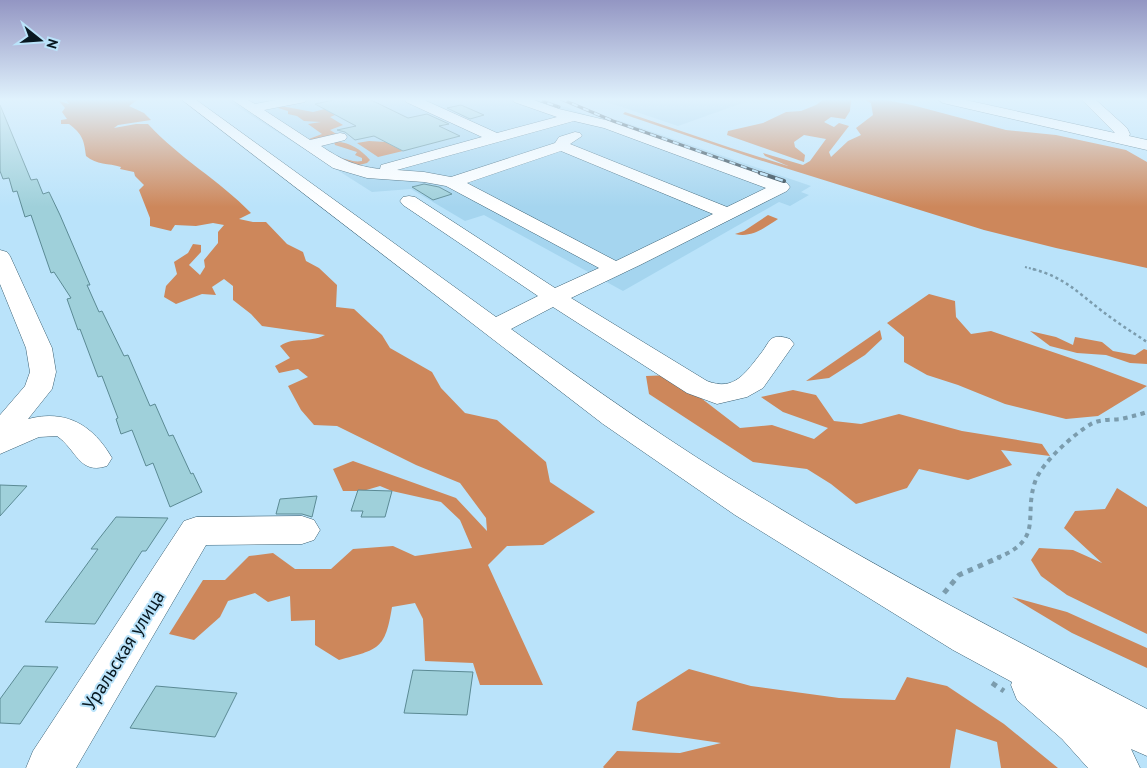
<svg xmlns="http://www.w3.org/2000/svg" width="1147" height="768" font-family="'PT Sans',sans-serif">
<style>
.built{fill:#a5d5ef}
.forest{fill:#cd875b}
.building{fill:#9fd0da;stroke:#5b8a94}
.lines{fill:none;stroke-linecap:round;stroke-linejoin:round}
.minor-casing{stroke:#3a6073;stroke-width:1}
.path-far3{stroke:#7b9cad;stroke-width:2;stroke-dasharray:2 2;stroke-linecap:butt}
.path-far2{stroke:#7b9cad;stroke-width:2.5;stroke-dasharray:3 3;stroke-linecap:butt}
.path-far1{stroke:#7b9cad;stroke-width:4;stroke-dasharray:4.5 4.5;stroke-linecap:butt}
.path{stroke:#7b9cad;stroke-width:5;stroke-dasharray:5.5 5.5;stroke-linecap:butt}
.minor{fill:#fff;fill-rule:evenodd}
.rail-far1-casing{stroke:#283c47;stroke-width:3}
.rail-casing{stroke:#283c47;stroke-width:4}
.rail-far1{stroke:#bae3fa;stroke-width:2;stroke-dasharray:6;stroke-linecap:butt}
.rail{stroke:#bae3fa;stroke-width:2.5;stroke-dasharray:8;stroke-linecap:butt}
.labels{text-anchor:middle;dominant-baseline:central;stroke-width:4;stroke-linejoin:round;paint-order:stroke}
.near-street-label{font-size:19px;fill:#081820;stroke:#bae3fa}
</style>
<rect width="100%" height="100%" fill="#bae3fa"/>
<!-- built -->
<path class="built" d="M225 99H544L606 122 618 120 811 186 801 192 809 195 790 206 779 202 623 291 484 215 465 221 411 189 372 192Z
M598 99H754L678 126Z"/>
<!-- forest -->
<path class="forest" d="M65 99 137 100 129 106 144 113 151 120 118 125 114 128 136 124H148C179 158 219 180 251 213L239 219 253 222H266L287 244 303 252 306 261 319 268 337 285 336 307 354 309 382 335 390 348 432 372 441 388 465 413 497 420 546 462 550 482 595 512 543 545 507 546 488 565 543 685H480L473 663 425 661 423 619 415 603 392 607C385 650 379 649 339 660L315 645V620L291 621 290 596 268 602 255 593 228 601 220 617 194 640 169 634 203 580H225L249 556 273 553 295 569H331L353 549 393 546 415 556 472 548 460 520 441 502 392 491 380 486 363 491H343L333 469 353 461 456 498 487 531 486 518 460 483 416 465 337 426 314 425 301 410 288 386 308 377 298 369 279 373 275 366 290 358 280 346C295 336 307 344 325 335L262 326 251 314 233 300V286L224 279 212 287 216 295 202 294 176 304 164 297 166 286 177 274 174 262 188 253 193 244 201 245V252L189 265 200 275 205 267 204 260 218 243V232L224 225 213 223 196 226 175 225 171 231 150 226V218L139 190 144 185 135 176 134 172 120 169 121 167C108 163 97 165 86 156 84 139 82 134 69 124H61V120L67 119 62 112 65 108 59 101 69 104Z
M824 99H851L850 111 845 119 831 117 824 122 834 127 839 123 849 126 829 152 831 157 848 141 861 135 856 128 873 115 871 103 864 99H880L912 105 1006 130 1056 135 1126 150 1147 162V268L1056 248 984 230 753 158 623 114 625 112 731 148 788 166 765 156 763 153 803 165 810 161 826 139 804 135 794 142 795 147 805 155 804 162 727 135 728 131 763 123 786 112 801 111 816 105Z
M281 106 313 112 325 109 335 115 330 117 343 125 330 130 338 135 315 140 309 139 322 134 308 124 321 122 304 121 297 116 288 114V111L278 108Z
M369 141 386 142 403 151 378 157 357 143Z
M334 142C348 141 361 149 370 160L367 163 359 165 360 168 337 158C347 158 353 163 362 161V158L355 155 357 152 335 145Z
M768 215 778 219C764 228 752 238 735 234L744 231Z
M929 294 955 301 956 317 971 334 991 331 1091 365 1147 386 1098 416 1066 419 1005 404 958 385 927 375 904 362V337L887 323Z
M880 330 882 339 865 355 829 378 806 381Z
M1030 331 1056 337 1073 345 1075 337 1102 342 1113 351 1135 355 1144 349 1147 350V364L1130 363 1106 355 1077 353 1050 346Z
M671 375 740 428 772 425 814 439 828 428 783 412 761 397 793 390 816 395 834 421 861 424 899 414 962 431 1042 444 1050 456 1001 450 1012 465 968 480 919 469 907 488 856 504 831 484 807 469 753 462 649 394 646 376Z
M1117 488 1147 507V634L1067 595 1041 576 1031 560 1039 548 1073 550 1102 563 1064 528 1075 511 1105 509Z
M1012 597 1067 612 1147 648V668L1072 633Z
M689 669 751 686 839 698 895 700 907 677 947 686 1004 724 1058 768H1001L997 742 956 729 950 768H604L603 767 617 751 680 753 721 743 632 730 637 702Z"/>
<!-- building -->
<path class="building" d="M338 99H369L408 118 427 114 449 124 439 126 460 136 403 151 374 136 355 140 345 132 337 130 356 126 315 104Z
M0 105 31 180 37 179 43 194 49 192 60 215 90 285H87L99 312 102 311 124 356 128 355 150 406 155 404 169 436 173 435 191 474 193 473 202 492 170 507 153 463 146 466 132 430 121 434 116 419 118 418 102 376 98 377 80 329 78 330 67 299 71 298 54 272 51 273 31 215 25 217 17 191 13 192 9 178 3 179 0 171Z
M461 105 484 115 470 119 447 108Z
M424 184 439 187 452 194 433 200 412 187Z
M0 485 27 486 0 516Z
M358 490 392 491 385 517H361L363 511H351Z
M317 496 312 517 302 514H276L280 499Z
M116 517 168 518 146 551H142L95 624 45 622 98 549H91Z
M24 666 58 667 20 724 0 723V699Z
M413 670 473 672 467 715 404 713Z
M156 686 237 693 215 737 130 728Z"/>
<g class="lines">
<defs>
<path id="minor" d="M181 99H195L496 317 538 296 403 205 400 201 403 197 409 196 415 197 555 288 599 268 446 186 424 182 367 178 333 168 231 99H246L255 104 281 99H306L305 102 264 110 310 140 340 133 345 134 347 137 345 140 321 146C342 160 355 166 380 169L381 165 482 137 406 102 405 99H422L497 133 557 117 514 102 513 99H531L559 109 614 122 787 183 790 187 787 191 640 265 571 298 707 381C735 392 746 372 762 352 765 348 768 342 771 339 777 335 784 337 790 339L794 344 763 388 747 397 717 404 687 393 553 307 511 329C592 387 673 445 759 496 884 573 1017 641 1147 709V756L1131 749 1140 768H1088L1062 739 1017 700 1011 685 1012 682 953 650 735 515 603 424ZM574 121 604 128 766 188 727 207 570 144 582 136 580 133 575 132 559 137 555 143 451 177 424 172 397 170ZM561 151 713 214 616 261 467 183Z
M937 99H961L1115 133 1081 99H1095L1127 128 1130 134 1129 136 1147 140V150L943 103Z
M0 250 7 252 10 256 52 348 56 372 52 389 28 419C66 409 93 425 112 458L107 466C79 475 77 450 57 436L39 437 0 454V415L25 386 30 372 26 348 0 284Z
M302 516 314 520 320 530 314 540 302 544 206 545 76 768H26L33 751 184 521 196 517Z"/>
</defs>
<!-- minor casing -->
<use href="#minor" class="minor-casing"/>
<!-- path-far3 -->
<path class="path-far3" d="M1025 267 1037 270"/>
<!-- path-far2 -->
<path class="path-far2" d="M1033 269C1065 278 1076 291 1102 311 1116 322 1132 332 1147 342"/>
<!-- path-far1 -->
<path class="path-far1" d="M997 558C1045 539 1023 517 1035 482 1041 463 1074 434 1091 424 1100 419 1111 420 1121 419 1130 417 1138 415 1147 412"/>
<!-- path -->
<path class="path" d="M944 593 959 575 1000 557
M992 683 1004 691"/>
<!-- minor -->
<use href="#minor" class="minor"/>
<defs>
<path id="rail-far1" d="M536 99 559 107
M561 99 613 121 764 174"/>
<path id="rail" d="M760 173 784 181"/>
</defs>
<!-- rail-far1 casing -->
<use href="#rail-far1" class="rail-far1-casing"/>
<!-- rail casing -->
<use href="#rail" class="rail-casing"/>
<!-- rail-far1 -->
<use href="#rail-far1" class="rail-far1"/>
<!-- rail -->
<use href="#rail" class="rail"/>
</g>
<!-- sky -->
<linearGradient id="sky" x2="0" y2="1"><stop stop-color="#9396c3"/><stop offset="0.48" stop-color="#e0f2fd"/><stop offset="1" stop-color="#e0f2fd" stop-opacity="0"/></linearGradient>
<rect width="1147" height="207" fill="url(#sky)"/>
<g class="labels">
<!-- near-street labels -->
<g class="near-street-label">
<text transform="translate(123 650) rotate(-58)">Уральская улица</text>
</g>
</g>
<!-- north arrow -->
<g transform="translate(40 40) rotate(107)" stroke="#bae3fa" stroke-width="4" paint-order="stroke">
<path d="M0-4L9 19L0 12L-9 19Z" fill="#081820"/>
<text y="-8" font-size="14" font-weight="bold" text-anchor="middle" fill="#081820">N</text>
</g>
</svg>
